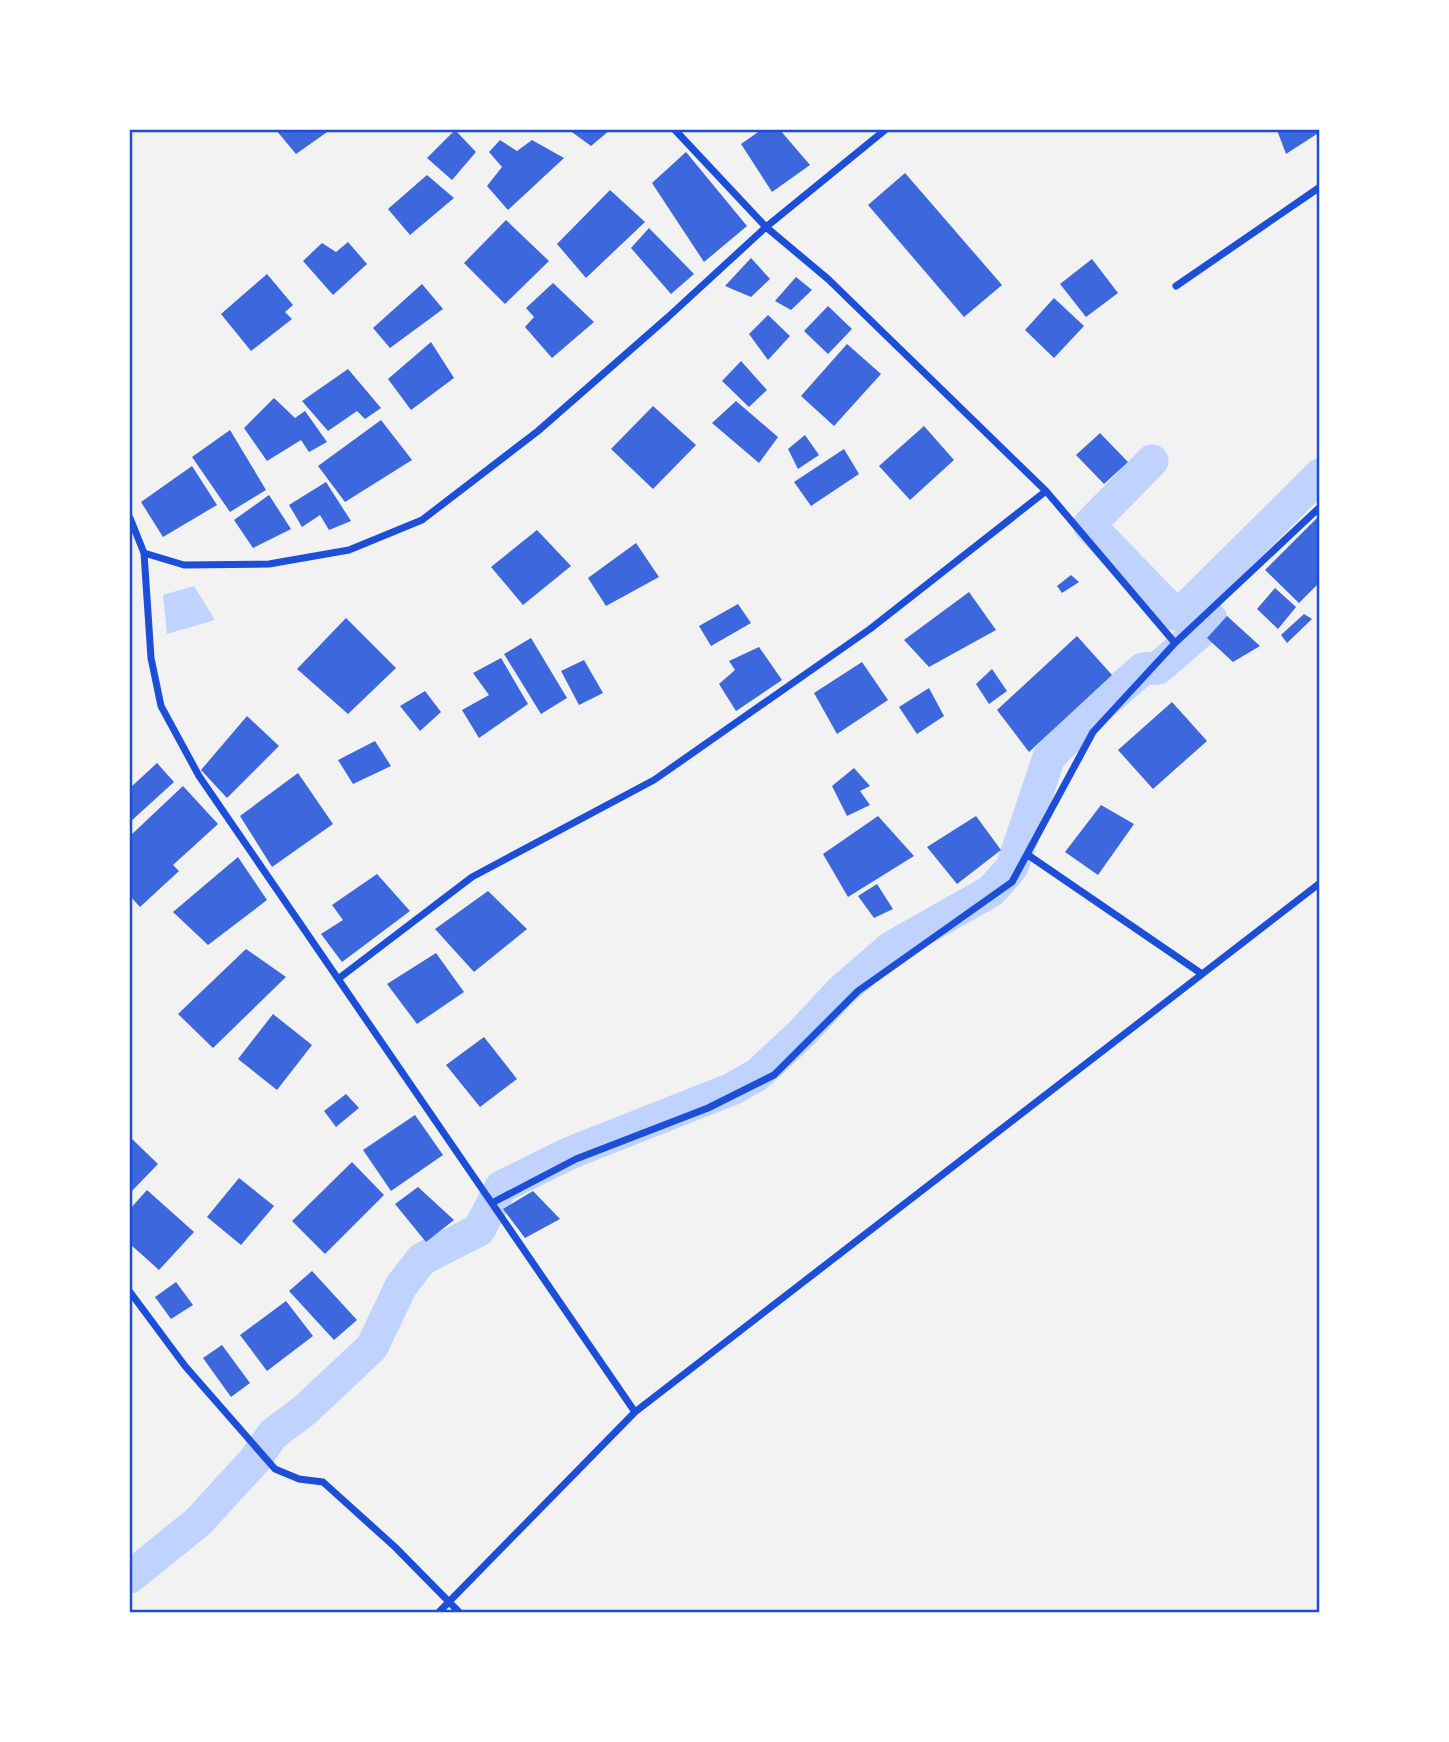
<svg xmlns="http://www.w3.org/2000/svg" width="1449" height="1742" font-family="'Noto Sans',sans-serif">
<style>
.water{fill:#bfd3fe}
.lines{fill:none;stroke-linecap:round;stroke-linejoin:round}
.canal{stroke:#bfd3fe;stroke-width:33}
.building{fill:#3d67dc}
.minor{stroke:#1d4ed8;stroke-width:7}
.neatline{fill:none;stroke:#1d4ed8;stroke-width:2.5}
</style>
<rect width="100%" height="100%" fill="#f2f2f2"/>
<!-- water -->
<path class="water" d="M194 586 215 620 167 634 163 595Z"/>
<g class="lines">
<!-- canal -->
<path class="canal" d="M1184 610 1320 475
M130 1577 198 1522 254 1461 273 1434 305 1410 372 1347 401 1286 422 1259 479 1230 501 1187 570 1153 732 1089 757 1075 801 1034 841 991 892 947 991 891 1012 867 1049 757 1102 704 1143 669 1158 668 1202 630 1211 619 1184 610 1175 614 1089 525 1152 461"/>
</g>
<!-- building -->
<path class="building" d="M276 130H330L296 154Z
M455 130 476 152 452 180 427 158Z
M569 130H610L591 146Z
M761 130H780L810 165 772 192 741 144Z
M1277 130H1320V132L1286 154Z
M500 140 517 151 532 140 564 158 508 210 487 186 502 167 489 152Z
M686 152 747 226 704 262 652 183Z
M905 173 1002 285 964 317 868 205Z
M427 175 454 198 410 235 388 209Z
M610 190 645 222 586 278 557 244Z
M506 220 549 261 505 304 464 263Z
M649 228 694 274 671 294 631 248Z
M348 242 367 264 333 295 303 261 322 243 336 252Z
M751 258 770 279 751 297 725 286Z
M1092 259 1118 293 1086 317 1060 284Z
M267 274 293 305 285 312 292 319 251 351 221 314Z
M796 277 812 290 791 310 775 301Z
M553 283 594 322 552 358 525 327 534 317 526 308Z
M422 284 443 309 390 348 373 328Z
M1054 298 1084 326 1054 358 1025 330Z
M828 306 852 329 828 354 804 331Z
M768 315 790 336 768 360 749 334Z
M431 342 454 378 411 410 388 379Z
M847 344 881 374 834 426 801 396Z
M741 361 767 390 749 407 722 381Z
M348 369 381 408 365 419 357 411 328 431 302 401Z
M274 398 295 418 305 411 327 442 309 452 301 440 267 461 244 428Z
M736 401 778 437 759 463 712 423Z
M653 406 696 445 653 489 611 449Z
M381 420 412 460 345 502 318 466Z
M924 426 954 460 910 500 879 466Z
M230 430 266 490 230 512 192 457Z
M1100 433 1128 462 1104 484 1076 455Z
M805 435 819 455 798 469 788 449Z
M844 449 859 474 811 506 794 482Z
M192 466 217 505 163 537 141 502Z
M326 482 351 521 329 530 320 515 302 527 289 505Z
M269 495 291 529 253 548 234 520Z
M1320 515V582L1299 603 1265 570Z
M537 530 571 566 523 605 491 567Z
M636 543 659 577 606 606 588 578Z
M1071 575 1079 582 1062 593 1057 586Z
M1275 588 1296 607 1278 629 1257 609Z
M969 592 996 630 929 667 904 640Z
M738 604 751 623 711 646 699 626Z
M1304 614 1312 619 1287 643 1281 635Z
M1227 616 1260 646 1233 662 1207 638Z
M346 618 396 668 348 714 297 669Z
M1077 636 1112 675 1029 752 997 710Z
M531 638 567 698 541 714 504 654Z
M759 647 782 680 736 711 719 684 735 670 729 661Z
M501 658 528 704 479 738 462 710 489 695 473 673Z
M584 660 603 693 579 705 561 671Z
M862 662 888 700 837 734 814 693Z
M992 669 1007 691 989 704 976 684Z
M929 688 944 716 917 734 899 707Z
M425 691 441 712 420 731 400 706Z
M1172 702 1207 741 1153 789 1118 750Z
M247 716 279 746 227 798 201 770Z
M375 741 391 766 353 784 338 760Z
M157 763 174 782 130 822V788Z
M854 768 870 786 860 791 870 805 847 816 832 786Z
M298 773 333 824 272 867 240 816Z
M183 786 218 824 173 865 179 871 140 907 130 896V836Z
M1101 805 1134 824 1098 875 1065 852Z
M878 816 914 856 848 897 823 854Z
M976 816 1001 850 957 884 927 847Z
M238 857 267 900 208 945 173 912Z
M377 874 410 911 342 962 321 934 343 920 332 905Z
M877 884 893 909 874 918 858 896Z
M488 891 527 929 474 972 435 929Z
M246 949 286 977 213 1048 178 1014Z
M436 953 464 992 417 1024 387 984Z
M273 1014 312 1045 277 1090 238 1059Z
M484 1037 517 1079 480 1107 446 1065Z
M346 1094 359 1108 336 1127 324 1111Z
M415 1115 443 1155 391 1191 363 1150Z
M130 1137 158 1164 130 1193Z
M352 1162 384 1195 325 1254 292 1221Z
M239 1178 274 1206 241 1245 207 1217Z
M418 1187 454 1220 426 1242 395 1204Z
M147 1190 194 1232 159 1270 130 1244V1209Z
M533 1191 560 1219 525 1238 503 1209Z
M312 1271 357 1320 334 1340 289 1291Z
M176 1282 193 1305 171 1319 155 1297Z
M286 1301 313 1336 267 1371 240 1335Z
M222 1345 250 1383 231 1397 203 1358Z"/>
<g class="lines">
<!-- minor -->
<path class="minor" d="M675 130 766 227 828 279 1046 491 1175 643 1320 507
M1176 286 1320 187
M130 518 144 553 151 658 161 706 199 776 635 1412
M144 553 184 565 269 564 349 550 422 520 538 431 667 318 766 227 885 130
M1028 855 1202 974
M338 979 472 877 654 780 870 629 1046 491
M492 1203 576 1159 708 1108 774 1075 858 991 1012 882 1093 732 1175 643
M130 1292 185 1366 275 1469 299 1479 323 1482 395 1547 459 1612
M439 1612 635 1412 1320 883"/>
</g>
<!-- border -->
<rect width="1449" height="1742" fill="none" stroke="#ffffff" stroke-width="262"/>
<rect x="131" y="131" width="1187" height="1480" class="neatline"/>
</svg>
